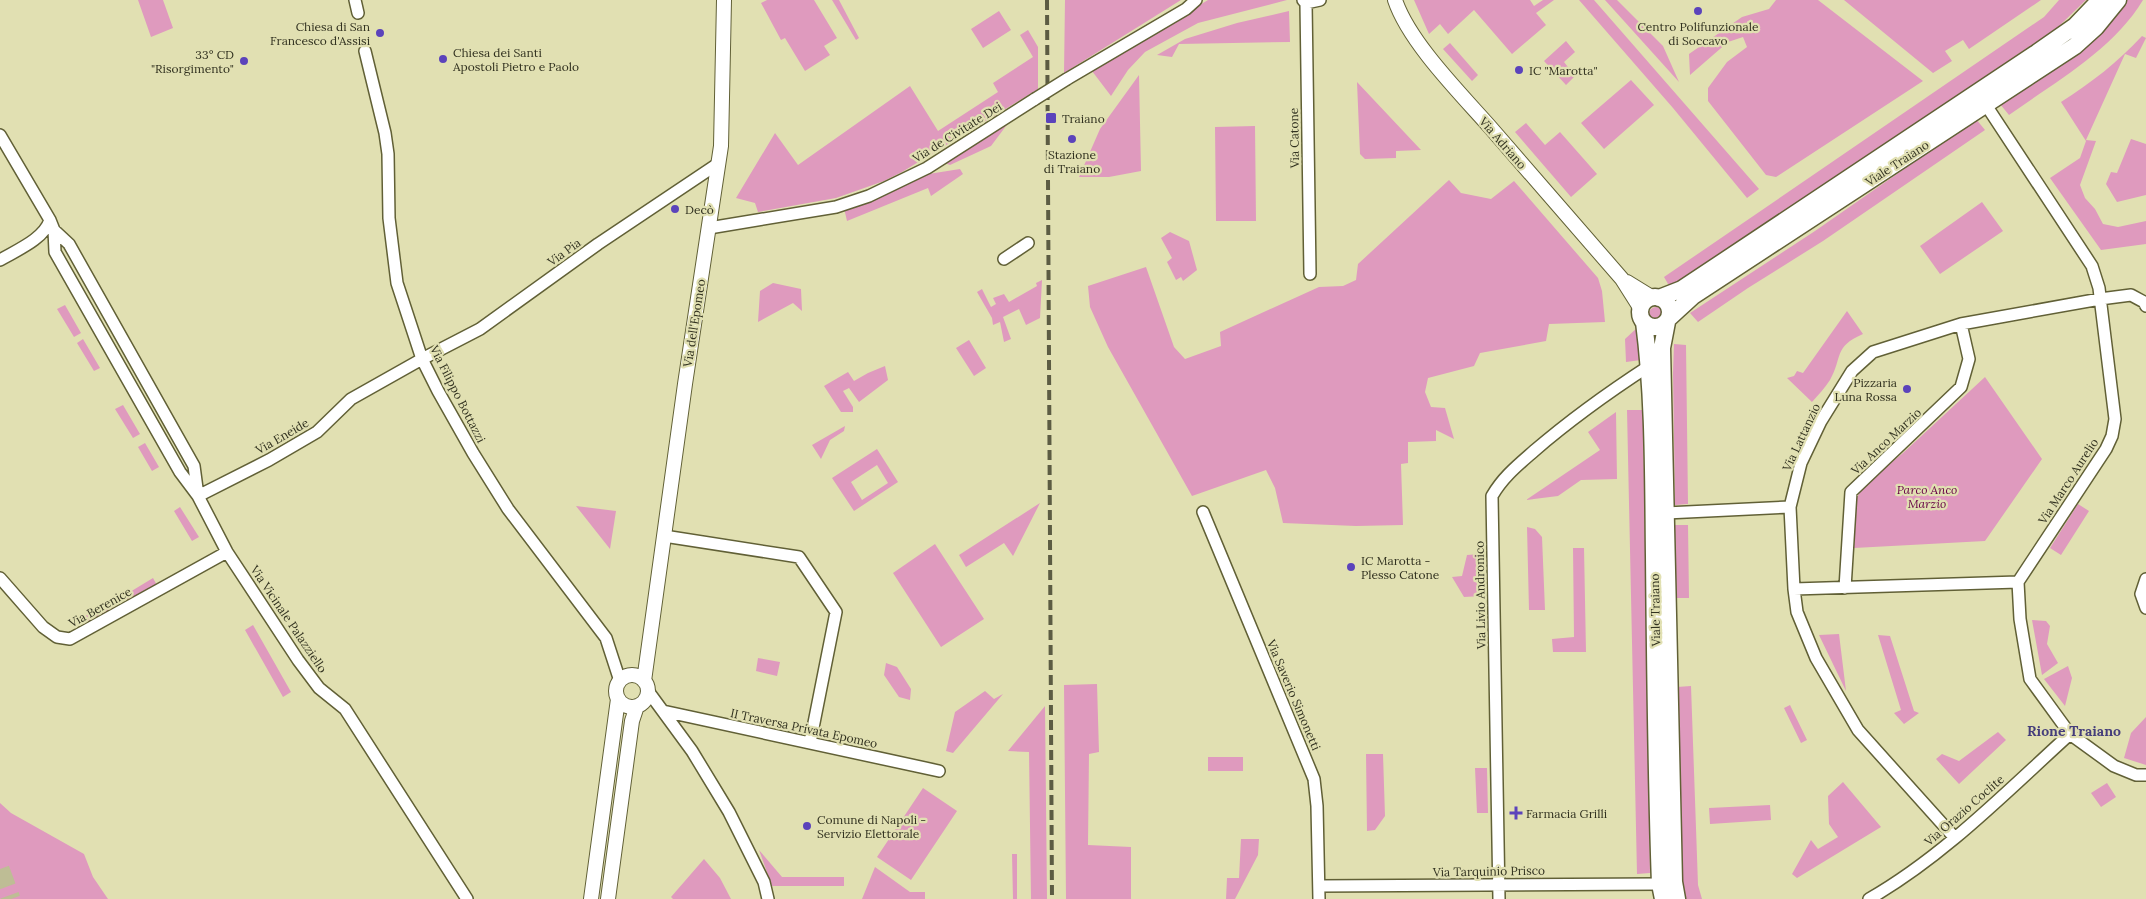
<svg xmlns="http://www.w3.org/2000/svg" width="2146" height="899" font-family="Lora,serif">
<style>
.green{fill:#df9abe;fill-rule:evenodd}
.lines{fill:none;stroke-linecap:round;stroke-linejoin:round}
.trunk-tunnel{stroke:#bebd95;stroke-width:19;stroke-dasharray:19 9;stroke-linecap:butt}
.minor-casing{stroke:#616036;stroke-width:14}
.tertiary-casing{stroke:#616036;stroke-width:16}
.secondary-casing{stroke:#616036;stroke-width:19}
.minor{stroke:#fff;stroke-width:11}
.tertiary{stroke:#fff;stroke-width:14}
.secondary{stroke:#fff;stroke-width:16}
.rail{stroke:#5c5c43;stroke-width:4;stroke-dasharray:10 5;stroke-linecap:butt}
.minor-bridge-casing{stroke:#616036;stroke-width:14;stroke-linecap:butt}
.minor-bridge{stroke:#fff;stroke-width:11}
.poi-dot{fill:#5b43bb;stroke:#e1e0b2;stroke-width:2}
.labels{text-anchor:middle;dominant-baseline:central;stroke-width:4.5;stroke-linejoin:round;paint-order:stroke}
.poi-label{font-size:12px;fill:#323220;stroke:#e1e0b2;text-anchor:start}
.street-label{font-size:12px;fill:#323220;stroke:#e1e0b2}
.park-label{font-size:12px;font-style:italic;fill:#660045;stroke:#e1e0b2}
.neighbourhood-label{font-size:14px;font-weight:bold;fill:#453e7b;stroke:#e1e0b2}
</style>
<rect width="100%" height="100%" fill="#e1e0b2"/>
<!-- green -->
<path class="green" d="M138 0H163L173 28 151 37Z
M767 0H814L837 38 824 46 830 55 805 71 785 38 781 40 761 3Z
M832 0H839L859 38 856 40Z
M1065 0H1181L1064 73Z
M1208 0H1287L1198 23 1145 52 1128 70 1111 96 1092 71Z
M1414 0H1530L1534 6 1543 0H1554L1536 13 1546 25 1512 54 1474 10 1448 34 1440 24 1429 34Z
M1579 0H1594L1759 189 1747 198 1673 108Z
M1605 0H1617L1663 46 1679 82Z
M1776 0H1818L1923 81 1776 177 1766 175 1708 101V88L1727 62 1747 47 1743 37 1728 42 1690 75 1689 54 1742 17 1769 9Z
M1844 0H2041L1969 49 1963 40 1945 51 1952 61 1933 73Z
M2059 0H2086L2057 28 1671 289 1664 277 2044 17Z
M2127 0H2143C2113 50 2055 82 2009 115L2000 104Z
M999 11 1011 30 983 48 971 29Z
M1289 11 1290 42 1179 44 1172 57 1157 55 1185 39 1237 23Z
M1028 30 1038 47V89L902 172 884 181 836 198 758 212 755 203 736 198 775 133 798 165 910 86 938 131 998 92 993 83 1033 57 1020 35Z
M2142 36 2146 38 2136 58 2125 54 2086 140 2096 141 2080 185 2085 198 2095 209 2103 224 2118 227 2146 221V244L2101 250 2050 178 2080 158 2086 141 2061 102C2091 83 2118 62 2142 36Z
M1566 41 1575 52 1564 62 1575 76 1566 85 1544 61Z
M1450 43 1478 75 1472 81 1443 49Z
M1139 75 1141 171 1109 177H1079L1100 129Z
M1631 80 1654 105 1604 149 1581 123Z
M1357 82 1421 150 1396 151V158L1365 159 1360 154Z
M1976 119 1985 130 1823 241 1748 288 1698 322 1690 313 1815 231Z
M1009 122 991 146 950 165 942 162Z
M1526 123 1545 145 1560 132 1597 174 1571 197 1515 132Z
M1255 126 1256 221H1216L1215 127Z
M2131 139 2146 144V195L2117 202 2106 184 2111 172 2117 173Z
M960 169 963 174 931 196 928 188 847 221 844 208 916 176Z
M1449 180 1461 193 1491 199 1514 181 1598 278 1602 291 1605 322 1549 324 1546 341 1480 353 1474 366 1428 378 1425 392 1431 407 1445 408 1454 439 1436 430V441L1408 442V463L1401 464 1403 525 1356 526 1283 523 1275 488 1266 470 1192 496 1108 347 1090 307 1088 286 1146 267 1174 347 1185 359 1221 346 1220 332 1319 287 1343 286 1356 280 1358 264Z
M1982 202 2003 231 1940 274 1920 246Z
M1170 232 1189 241 1197 270 1183 281 1181 277 1176 280 1167 262 1172 258 1161 238Z
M1042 280 1040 318 1026 325 1019 309 1003 317 1011 339 1004 342 1000 322 993 325 992 318 977 292 982 289 991 307 996 304 993 298 1004 294 1009 302 1037 286 1036 283Z
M773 283 801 289 802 311 793 303 758 322 760 291Z
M65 305 81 333 74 337 57 309Z
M1649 314a7 7 0 1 1 14 0a7 7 0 1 1-14 0Z
M1847 311 1863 334C1833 347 1843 357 1830 380 1825 388 1818 395 1812 402L1787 378 1794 376 1797 371 1803 373Z
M1638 327 1641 360 1626 362 1625 339Z
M83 339 100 368 94 371 77 343Z
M969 340 986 368 974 376 956 348Z
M1674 344 1686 345 1688 504 1675 505 1673 373Z
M885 366 888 380 859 402 849 388 843 391 853 407V412H841L824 386 848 372 854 381 868 373Z
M1985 377 2042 459 1985 541 1854 548 1855 501 1864 485 1903 453Z
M123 405 140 434 133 438 115 409Z
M1627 410H1643L1650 873 1637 874Z
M1616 412 1617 479 1581 480 1558 496 1526 500 1600 450 1588 432Z
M845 426 844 431 830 440 821 459 812 445Z
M145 443 159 467 152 471 138 447Z
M877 449 898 482 854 511 832 478ZM877 465 888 483 862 500 851 482Z
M1040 503 1013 556 1004 543 966 567 959 555Z
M2078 504 2089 511 2061 555 2050 548Z
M576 506 616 511 610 549Z
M180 507 199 537 192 541 174 511Z
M1674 525H1688L1689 598H1676Z
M1527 527 1535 529 1542 537 1545 610H1529Z
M935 544 984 619 941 647 893 573Z
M1573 548H1584L1586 652H1553L1552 639 1574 637Z
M1481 554 1482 596 1464 597 1452 577 1462 576 1467 555Z
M153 578 159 589 131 606 125 595Z
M113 600 120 612 86 629 80 619Z
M2032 620 2046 621 2050 626 2047 644 2058 663 2042 675Z
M253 625 291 692 283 697 245 630Z
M1839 634 1846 691 1819 635Z
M1878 635 1890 636 1914 711 1919 713 1904 724 1894 713 1901 710Z
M758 658 780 662 777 676 756 671Z
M886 663 897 667 911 689 910 700 899 697 884 675Z
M2068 666 2072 678 2065 706 2044 679Z
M1097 684 1099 752 1089 754 1088 845 1131 847V899H1066L1064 685Z
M1691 686 1698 885 1702 899H1685L1682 888 1677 687Z
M985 691 994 699 1003 694 953 753 946 751 955 712Z
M1790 705 1807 740 1801 743 1784 708Z
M1045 706 1047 899H1031L1029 752 1008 751Z
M2146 717V765L2124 758 2131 733Z
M1998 732 2006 740 1959 784 1936 759 1942 754 1959 761Z
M1366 754H1383L1385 816 1375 830 1367 831Z
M1208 757H1243V771H1208Z
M1475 768H1487L1488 813H1477Z
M1843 782 1881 827 1797 878 1792 874 1811 840 1818 849 1838 837 1829 824 1828 796Z
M2107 783 2116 797 2101 807 2091 793Z
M923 788 957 811 911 880 877 857Z
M0 803 11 813 84 854 93 877 108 899H0Z
M1770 805 1771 820 1710 824 1709 808Z
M1241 839H1259L1258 855 1235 899H1226L1227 878H1239Z
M759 850 782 877H844V886H772Z
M1012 854H1017V899H1013Z
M704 859 720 878 731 899H673L671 897Z
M875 867 910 892H925V899H862Z"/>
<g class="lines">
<!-- trunk-tunnel -->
<path class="trunk-tunnel" d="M0 869 11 899"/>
<defs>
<path id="minor" d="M355 0 358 13
M1303 0 1306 3 1320 0
M1306 3 1310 274
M365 51 385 133 388 154 389 218 397 283 422 359 438 391 473 453 508 509 606 638 620 681
M1067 79 1186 9 1196 0
M1986 105 2092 266 2099 288 2101 305 2115 419 2112 436 2106 449 2018 582 2020 619 2030 679 2070 734 2114 766 2136 775H2146
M0 135 50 220 54 230 55 252 180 472 198 496 227 552 298 660 319 688 345 709 467 899
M709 228 836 207 869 196 927 168 1035 99
M54 230 69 244 194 466 198 496
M1004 259 1028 243
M0 260C17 250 44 239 50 220
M198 496 269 460 317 432 351 399 422 359 480 329 598 244 719 163
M1203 512 1314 779 1317 806 1319 899
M1666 513 1790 507
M664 536 799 557 836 612 810 743
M0 578 43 627 57 637 70 639 227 552
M2146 579 2141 594 2146 608
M1845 588 1851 492 1961 387 1969 359 1961 324
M1794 589 2018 582
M648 691 692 751 729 812 764 882 768 899
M663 711 939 771
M1955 838 1858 730 1816 658 1797 612 1794 589 1790 507 1801 463 1821 421 1852 371 1873 352 1961 324 2100 299 2131 295 2144 302 2146 306
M1319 886 1660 884
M1499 899 1492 496C1503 477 1518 465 1534 451 1570 420 1609 392 1649 366
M1869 899C1944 856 2006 792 2070 734"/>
<path id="tertiary" d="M1395 0C1409 42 1460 93 1490 127 1534 178 1578 228 1622 279L1641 309
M1627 282 1653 298
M616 691a16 16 0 1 1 32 0a16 16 0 1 1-32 0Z
M644 681 685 384 721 146 724 0
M591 899 618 699
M608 899 632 721 637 706"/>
<path id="secondary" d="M1640 312a15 15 0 1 1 30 0a15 15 0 1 1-30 0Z
M1659 298 1682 289 2035 54 2075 26 2100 0
M1669 318 1693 296 2075 46 2096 27 2118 0
M1644 322C1654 399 1653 478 1654 556 1655 665 1656 774 1660 884L1663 899
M1667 322 1662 348 1674 882 1677 899"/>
</defs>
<!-- minor casing -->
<use href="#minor" class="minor-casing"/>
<!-- tertiary casing -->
<use href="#tertiary" class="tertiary-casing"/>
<!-- secondary casing -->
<use href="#secondary" class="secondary-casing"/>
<!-- minor -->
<use href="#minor" class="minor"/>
<!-- tertiary -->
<use href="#tertiary" class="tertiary"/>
<!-- secondary -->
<use href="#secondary" class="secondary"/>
<!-- rail -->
<path class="rail" d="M1047 0 1052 899"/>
<defs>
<path id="minor-bridge" d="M1035 99 1067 79"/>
</defs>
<!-- minor-bridge casing -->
<use href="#minor-bridge" class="minor-bridge-casing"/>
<!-- minor-bridge -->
<use href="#minor-bridge" class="minor-bridge"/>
</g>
<!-- markers -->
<g class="poi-dot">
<circle cx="1698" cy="11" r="5"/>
<circle cx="380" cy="33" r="5"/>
<circle cx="443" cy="59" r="5"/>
<circle cx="244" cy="61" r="5"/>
<circle cx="1519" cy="70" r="5"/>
<rect x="1045" y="112" width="12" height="12" rx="2.5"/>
<circle cx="1072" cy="139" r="5"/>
<circle cx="675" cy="209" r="5"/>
<circle cx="1907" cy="389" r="5"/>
<circle cx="1351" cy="567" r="5"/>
<path d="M1513.5 805.5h5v5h5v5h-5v5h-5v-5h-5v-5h5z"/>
<circle cx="807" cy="826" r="5"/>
</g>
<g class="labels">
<!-- poi labels -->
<g class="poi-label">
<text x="370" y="26" text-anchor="end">Chiesa di San<tspan x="370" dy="14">Francesco d'Assisi</tspan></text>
<text x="1698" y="26" text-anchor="middle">Centro Polifunzionale<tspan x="1698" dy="14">di Soccavo</tspan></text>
<text x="453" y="52">Chiesa dei Santi<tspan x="453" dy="14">Apostoli Pietro e Paolo</tspan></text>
<text x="234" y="54" text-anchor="end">33° CD<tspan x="234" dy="14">"Risorgimento"</tspan></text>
<text x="1529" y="70">IC "Marotta"</text>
<text x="1062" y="118">Traiano</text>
<text x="1072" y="154" text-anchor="middle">Stazione<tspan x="1072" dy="14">di Traiano</tspan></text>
<text x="685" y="209">Decò</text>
<text x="1897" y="382" text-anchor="end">Pizzaria<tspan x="1897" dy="14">Luna Rossa</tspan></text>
<text x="1361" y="560">IC Marotta -<tspan x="1361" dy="14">Plesso Catone</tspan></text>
<text x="1526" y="813">Farmacia Grilli</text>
<text x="817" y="819">Comune di Napoli -<tspan x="817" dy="14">Servizio Elettorale</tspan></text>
</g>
<!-- street labels -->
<g class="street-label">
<text transform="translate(957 132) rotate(-32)">Via de Civitate Dei</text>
<text transform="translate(1294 138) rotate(-91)">Via Catone</text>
<text transform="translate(1503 143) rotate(49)">Via Adriano</text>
<text transform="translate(1897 163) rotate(-33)">Viale Traiano</text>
<text transform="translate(564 252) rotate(-36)">Via Pia</text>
<text transform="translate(694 323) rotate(-81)">Via dell'Epomeo</text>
<text transform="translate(458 394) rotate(63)">Via Filippo Bottazzi</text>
<text transform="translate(282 436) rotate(-30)">Via Eneide</text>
<text transform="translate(1801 437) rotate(-65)">Via Lattanzio</text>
<text transform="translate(1886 441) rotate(-43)">Via Anco Marzio</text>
<text transform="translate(2068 481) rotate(-57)">Via Marco Aurelio</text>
<text transform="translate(1480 595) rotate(-91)">Via Livio Andronico</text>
<text transform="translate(100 607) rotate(-29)">Via Berenice</text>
<text transform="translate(1655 610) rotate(-91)">Viale Traiano</text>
<text transform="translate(289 619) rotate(56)">Via Vicinale Palazziello</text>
<text transform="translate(1294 695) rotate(67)">Via Saverio Simonetti</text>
<text transform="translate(804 728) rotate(12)">II Traversa Privata Epomeo</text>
<text transform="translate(1964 810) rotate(-41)">Via Orazio Coclite</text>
<text transform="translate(1489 871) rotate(-1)">Via Tarquinio Prisco</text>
</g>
<!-- park labels -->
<g class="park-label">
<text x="1927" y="489">Parco Anco<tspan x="1927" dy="14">Marzio</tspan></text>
</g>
<!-- neighbourhood labels -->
<g class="neighbourhood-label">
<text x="2074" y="731">Rione Traiano</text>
</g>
</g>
</svg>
